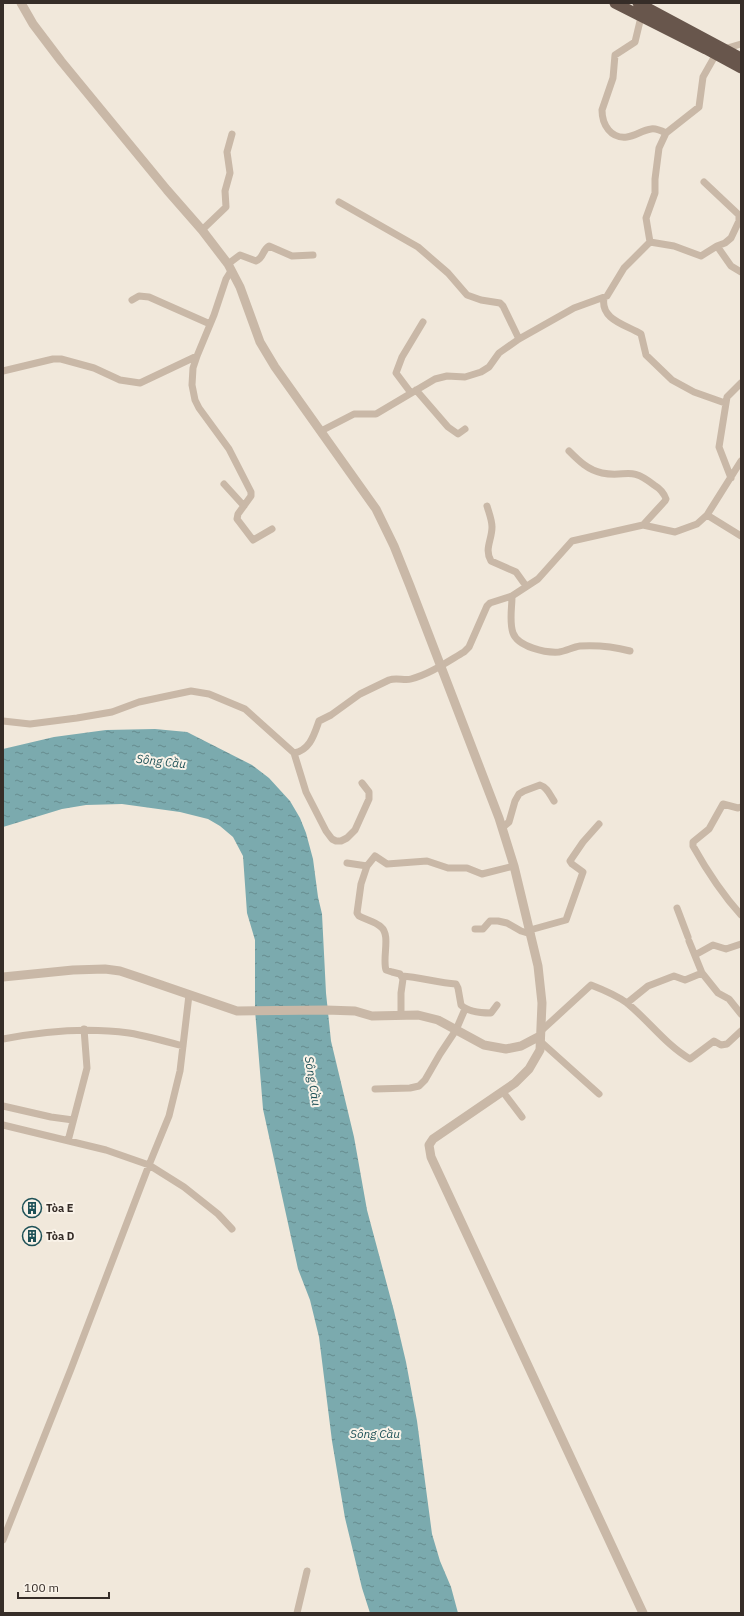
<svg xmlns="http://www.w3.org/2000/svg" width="744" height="1616" font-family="'IBM Plex Sans',sans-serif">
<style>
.water{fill:url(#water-ripples)}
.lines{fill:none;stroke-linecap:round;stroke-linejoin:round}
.minor{stroke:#c9b8a7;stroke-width:7}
.tertiary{stroke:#c9b8a7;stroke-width:9}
.trunk{stroke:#68564c;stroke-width:11}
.labels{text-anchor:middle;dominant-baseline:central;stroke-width:4;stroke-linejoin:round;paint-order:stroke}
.poi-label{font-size:11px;font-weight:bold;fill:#362d28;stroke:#f9f2e8;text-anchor:start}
.water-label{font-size:12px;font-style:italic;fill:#1e5157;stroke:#f9f2e8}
</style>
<defs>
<pattern id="water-ripples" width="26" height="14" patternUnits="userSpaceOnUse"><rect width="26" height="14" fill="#7baaae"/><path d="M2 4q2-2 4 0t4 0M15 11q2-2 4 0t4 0" fill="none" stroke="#668b8e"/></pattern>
</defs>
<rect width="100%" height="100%" fill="#f1e8db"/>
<!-- water -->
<path class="water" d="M155 729 187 732 252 765 269 778 290 801 300 818 306 833 313 859 318 897 322 914 326 993 331 1041 354 1137 367 1210 394 1311 406 1362 417 1421 432 1534 440 1561 451 1587 458 1613H370L362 1588 345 1518 332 1441 319 1337 310 1300 298 1269 263 1109 255 1010V940L247 913 243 856 233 837 220 826 208 819 180 812 122 804 86 805 62 809 3 827V749L54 737 106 730Z"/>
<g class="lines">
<!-- minor -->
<path class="minor" d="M641 17 635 42 615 55 613 78 602 110C602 125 611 139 627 137 635 136 643 130 651 129 656 128 662 131 666 133
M724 49 741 44
M339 202 418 247 448 273 467 295 481 300 500 303 503 306 519 339
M202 230 226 207 225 191 230 173 227 152 232 134
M650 242 674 246 701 256 717 246 725 243 731 238 739 221V215L704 182
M717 246 731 266 741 272
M228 264 240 255 256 261C264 258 262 250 269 246L292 256 313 255
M231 271 226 279 214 315 197 356 193 368 192 385 195 400 199 408 229 449 251 492V496L238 514 237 519 253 540 272 529
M604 298C600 320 627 325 641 334L646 355 672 380 694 392 725 403
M132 300 139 296 149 297 210 324
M3 371 53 359H61L94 368 120 380 140 383 197 356
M416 390 448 427 458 434 465 429
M411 393 396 373 402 357 423 322
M321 431 354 414H376L435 379 447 376 465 377 481 372 489 367 499 353 519 339 574 308 607 296 624 268 650 242 646 218 655 193V179L659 148 666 133 699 107 703 77 716 54
M569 451C579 461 588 470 602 473 627 478 629 465 654 485 659 488 664 493 666 499L665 501 643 525
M731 478 719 447 727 397 741 383
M224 484 244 506
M487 506C489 513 492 520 492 527 492 540 484 549 491 561L516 572 526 586
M707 515 741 536
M512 596C512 608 509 622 513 633 518 647 546 653 559 652 566 651 573 647 580 646 596 645 615 647 630 651
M3 721 30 724 77 718 112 712 139 702 191 691 209 694 245 709 294 753 306 792 326 831 332 839 336 841H341L347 838 355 830 369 799V792L362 783
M294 753C310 750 314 735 319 721L331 715 360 694 389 680C397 677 404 681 411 679 430 674 447 662 464 652L469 647 487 606 490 603 512 596 538 579 572 541 643 525 675 532 697 524 707 515 741 461
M741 807 738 808 723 804 709 829 693 842V846C707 871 722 894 741 915
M502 828 509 822 515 801 519 794 524 791 540 785C547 787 550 795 554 801
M347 863 367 866 375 856 387 864 427 861 448 868H467L482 874 514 866
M367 866 361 884 357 913 359 916C366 920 375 921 381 927 391 935 382 958 386 970L392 972 400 974 403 979 401 993V1015
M677 908 688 937
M475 929H483L490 921H498L507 923 521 931 531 934
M530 930 566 920 583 872 572 864 570 861 583 842 599 824
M689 941 702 973 718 993 729 999 741 1014
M695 955 713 945 726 949 741 944
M402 976C420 977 438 983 456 984L458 988 461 1005C468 1012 482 1013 491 1013L497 1005
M627 1003 648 986 674 976 685 980 702 973
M541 1031 591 985C604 990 616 995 627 1003 649 1021 666 1045 690 1059L714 1041 721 1045 727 1044 741 1031
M3 1039C44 1031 87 1027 129 1033 147 1036 165 1041 183 1046
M540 1041 599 1094
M375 1089 410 1088 419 1086 425 1080 440 1054 456 1030 465 1009
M503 1092 522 1117
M3 1106 51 1117 73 1120
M3 1125 106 1150 149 1165 184 1187 218 1214 232 1229
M68 1141 87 1068 84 1029
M3 1540 71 1369 149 1165 169 1116 180 1071 189 995
M297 1613 307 1571"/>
<!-- tertiary -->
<path class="tertiary" d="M21 3 33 24 61 61 167 190 202 230 228 264 240 287 260 342 275 367 376 509 394 546 410 586 499 818 514 866 538 966 542 1003 540 1050 529 1069 515 1083 433 1139 429 1145 431 1157 643 1613
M3 977 73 970 105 969 120 971 141 978 237 1011 326 1010 355 1011 372 1016 418 1015 438 1020 484 1045 506 1049 521 1046 540 1036"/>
<!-- trunk -->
<path class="trunk" d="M615 3 706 49 741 68
M638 3 741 58"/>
</g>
<!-- icons -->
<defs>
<symbol id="building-ring" viewBox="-11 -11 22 22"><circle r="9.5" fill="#f9f2e8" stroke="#1e5157" stroke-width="1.5"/><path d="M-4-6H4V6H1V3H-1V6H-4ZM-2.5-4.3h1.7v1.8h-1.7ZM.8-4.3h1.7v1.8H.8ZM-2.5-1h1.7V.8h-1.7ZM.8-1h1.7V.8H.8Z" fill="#1e5157"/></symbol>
</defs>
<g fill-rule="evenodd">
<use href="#building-ring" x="21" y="1197" width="22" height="22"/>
<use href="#building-ring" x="21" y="1225" width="22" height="22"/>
</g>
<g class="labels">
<!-- poi labels -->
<g class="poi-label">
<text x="46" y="1208">Tòa E</text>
<text x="46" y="1236">Tòa D</text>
</g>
<!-- water labels -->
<g class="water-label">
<text transform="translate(161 761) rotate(6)">Sông Cầu</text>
<text transform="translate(313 1081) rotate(81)">Sông Cầu</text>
<text x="375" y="1433">Sông Cầu</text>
</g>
</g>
<!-- border -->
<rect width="744" height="1616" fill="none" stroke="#362d28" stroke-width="8"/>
<!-- scale -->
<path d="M18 1592v6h91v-6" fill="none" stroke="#362d28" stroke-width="2"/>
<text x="24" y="1592" font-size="12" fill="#362d28" stroke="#f9f2e8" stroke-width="3" paint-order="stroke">100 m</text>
</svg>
